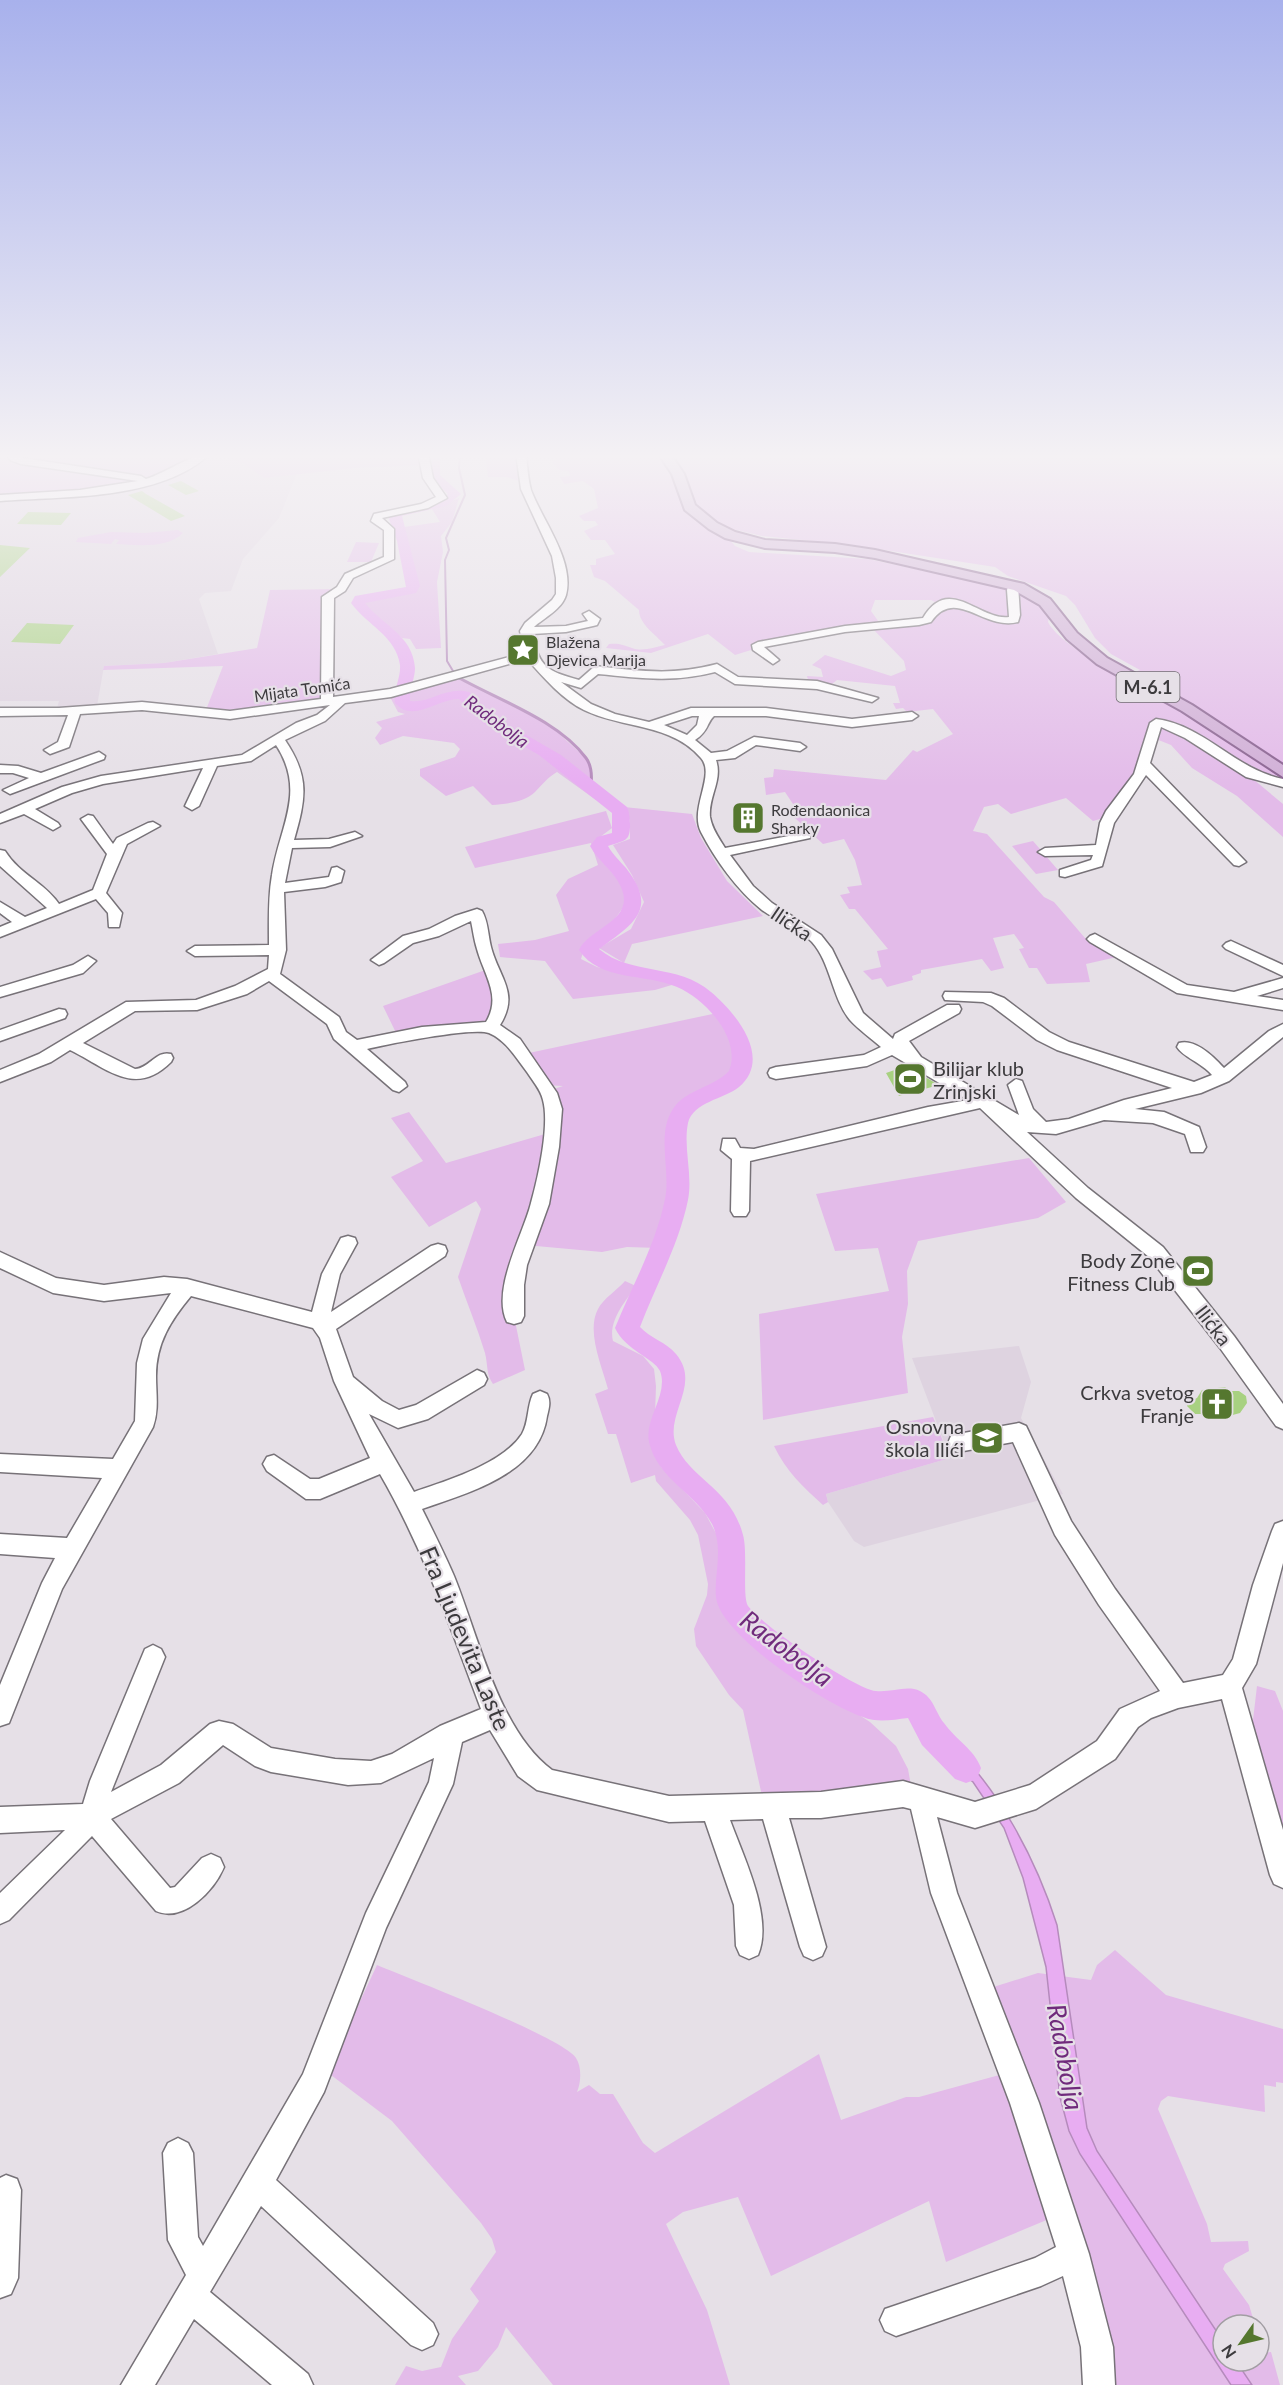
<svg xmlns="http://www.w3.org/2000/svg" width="1283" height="2385" font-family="Lato,sans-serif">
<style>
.built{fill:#ded3e0}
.green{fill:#e3bbe9;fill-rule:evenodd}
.water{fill:#e8adf2;stroke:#b58bbc;stroke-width:1.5}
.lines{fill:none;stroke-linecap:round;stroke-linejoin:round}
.stream-far1{stroke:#b58bbc;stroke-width:2}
.stream{stroke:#b58bbc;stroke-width:3}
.river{fill:#e8adf2;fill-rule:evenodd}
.building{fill:#a8d181}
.minor-casing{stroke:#777278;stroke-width:3}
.major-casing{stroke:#8a6391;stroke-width:4}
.minor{fill:#fff;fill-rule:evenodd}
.major{fill:#d1afd7;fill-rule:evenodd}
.labels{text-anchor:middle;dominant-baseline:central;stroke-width:4.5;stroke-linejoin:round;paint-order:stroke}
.far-poi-label{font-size:16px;fill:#3d3b3e;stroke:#e6e0e7;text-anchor:start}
.far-street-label{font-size:16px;fill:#3d3b3e;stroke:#e6e0e7}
.shield{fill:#e6e0e7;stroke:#706c71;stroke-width:1.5}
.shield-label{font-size:18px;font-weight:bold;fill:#3d3b3e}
.far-water-label{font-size:18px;font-style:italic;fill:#702b7c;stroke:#e6e0e7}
.street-label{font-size:20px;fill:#3d3b3e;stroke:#e6e0e7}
.poi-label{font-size:20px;fill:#3d3b3e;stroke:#e6e0e7;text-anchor:end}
.near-street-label{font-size:24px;fill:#3d3b3e;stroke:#e6e0e7}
.near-water-label{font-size:26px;font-style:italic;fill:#702b7c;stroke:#e6e0e7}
</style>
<rect width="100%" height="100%" fill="#e6e0e7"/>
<!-- built -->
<path class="built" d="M210 453H219L279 475 297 473 279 518 243 559 231 591 205 593 199 599 218 654 164 663 104 666 97 706 69 708H57L59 701H0V500L196 463Z
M1019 1346 1031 1382 1021 1418 1063 1494 864 1547 854 1541 828 1502 826 1494 950 1458 912 1358Z"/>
<!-- green -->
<path class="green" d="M0 453H206C157 493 61 493 0 498Z
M214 453H423L426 465 355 468 264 478 243 463Z
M485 453H517L519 481 507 477H488Z
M579 453H1283V787L1247 774 1283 804V837L1237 796 1192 768 1171 745 1156 739 1114 815 1093 821 1066 798 1011 814 998 804 984 807 973 831 987 834 1044 897 1054 902 1085 938 1117 957 1086 964 1090 982 1047 984 1037 968H1029L1019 949 1024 948 1014 934 993 938 1004 968 991 971 982 959 921 970V973L912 976 913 980 887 987 881 978 872 980 863 971 881 967 877 951 888 949 855 909H849L840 895 850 893 847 887 862 885 855 860 844 839 823 844 795 818 801 816 785 792 766 795 764 778 773 777 774 769 886 780 913 750 917 752 953 734 933 709 907 712 903 708 896 709 893 703H900L895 686 837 680 832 684 808 680 807 676 823 677 821 669 812 665 825 655 891 676 906 670 904 661 870 626C824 633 779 640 735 655L708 634 651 653 606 648 609 644C620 643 622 645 632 648 642 652 656 647 665 645 655 634 639 624 639 610L605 581 594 577 590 565H596V559L615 554 605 540H591L584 531 598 525 595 521H584L579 516 598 508 594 489 583 481 564 484 560 477 570 476 569 471 559 470 552 462 561 457 579 456ZM737 530 762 536 852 545 995 567 1008 576 1066 596 1075 605 1095 638 1111 654 1140 670 1122 677C1103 666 1057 641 1048 622L1050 613 1032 599 1012 589 868 559 749 552 735 546 726 535ZM875 600H931L941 605 919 622 881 625 871 611Z
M459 498 452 522 441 536 443 552 437 582 441 648 416 649 410 639 402 638 362 603C372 592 399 597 414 591L416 585 404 527 440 522 432 509Z
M178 530 183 533C167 549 137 545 116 544L119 540 115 539 111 544 76 542 78 538 111 532 145 533Z
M356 542 379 543 371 562H347Z
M341 589 330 596 327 702 204 715 223 666 103 670 104 666 164 663 257 648 270 590Z
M456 676 542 720 556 731 587 759 592 773 591 785 604 796 596 800 557 772C547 778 543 784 535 792 525 802 506 804 492 805L473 786 446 796 420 776V769L455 757 460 749 454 743 403 736 380 745 375 738 382 728 376 722 405 714 398 712 390 697 401 696 402 692Z
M624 807 692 814 701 838 727 881 763 916 632 944 624 963 599 948 631 929 644 902 632 875 613 845 630 839V821Z
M606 811 612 828 600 837 595 846 604 863 624 887 625 905 611 924 586 943 581 959 597 967 675 984 655 990 573 999 545 961 500 957 498 944 535 940 569 931 556 895 568 879 598 865 591 843 475 868 465 847Z
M1033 841 1058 870 1036 874 1012 846Z
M494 967 500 987 491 1027 398 1037 383 1006Z
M722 1012C730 1027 747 1048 742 1067 733 1094 694 1091 681 1113 670 1131 680 1162 679 1182 678 1203 668 1229 659 1248L627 1247 602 1252 525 1245 514 1316 525 1370 493 1384C486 1374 488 1365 485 1353 477 1327 467 1303 458 1277L481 1209 476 1201 429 1227 391 1177 423 1161 391 1118 409 1112 446 1163 552 1132 554 1089 563 1086 544 1085 524 1054Z
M1029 1158 1066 1202 1038 1218 918 1241 907 1271 908 1304 902 1337 908 1393 763 1420 759 1314 889 1291 878 1248 835 1251 816 1194Z
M625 1281 636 1286C625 1302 608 1321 613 1341L643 1356 654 1369 656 1386 654 1445 661 1467 705 1513 719 1539 724 1571 721 1595 738 1632 785 1667 870 1722 896 1746 908 1769 913 1797 764 1805 743 1710 729 1695 696 1646 694 1629 707 1595 708 1584 698 1535 690 1520 656 1481 655 1475 631 1483 616 1434H608L595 1394 608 1389C602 1366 586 1331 598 1309 603 1299 617 1290 625 1281Z
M933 1417 950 1458 826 1494 828 1502 823 1505C803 1487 786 1471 774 1446Z
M1257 1686 1275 1691 1283 1711V1855L1251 1737Z
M1115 1950 1166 1995 1283 2029V2083L1276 2082V2087L1264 2085 1265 2112 1168 2096 1161 2101 1158 2109 1207 2224 1211 2242 1248 2241 1249 2251 1225 2264 1223 2269 1249 2305 1255 2325H1223V2361H1259V2347L1260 2353 1271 2352 1280 2385H1103L1061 2214 946 2262 929 2201 771 2276 738 2197 683 2212 666 2224 707 2310 730 2385H553L506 2327 498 2347 478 2371 458 2376 466 2385H395L406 2366 422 2371 441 2367 452 2339 479 2301 470 2289 496 2252 492 2239 481 2223 392 2121 327 2072 377 1965C408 1978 564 2038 576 2058 582 2067 581 2083 577 2092L589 2085 600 2094H613L643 2143 655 2153 819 2054 841 2120 906 2097H919L1014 2071 987 1989 1038 1973 1091 1980 1097 1965Z"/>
<!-- water -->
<path class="water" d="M948 1741C998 1787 1036 1859 1057 1925L1087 2128 1097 2151 1223 2341V2361H1236L1252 2385H1231L1080 2154 1069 2131 1060 2097 1046 1967 1023 1878 1004 1828 973 1782 969 1779 965 1781 939 1751Z"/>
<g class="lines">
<!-- stream-far1 -->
<path class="stream-far1" d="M456 676 447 661 445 560 449 550 446 538 465 495 459 468 460 453"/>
<!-- stream -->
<path class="stream" d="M454 675C495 699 557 719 586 758 592 766 592 776 591 785"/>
<!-- river -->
<path class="river" d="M428 453H440V475L461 494 446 506 402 516 420 586 416 593 365 603C382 625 413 635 415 668 415 679 409 689 410 701 430 704 445 686 469 692L495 717 561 755 627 807C630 813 632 833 627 838 624 842 613 844 608 846 613 855 620 861 626 868 659 910 633 924 599 949 631 976 678 963 711 992 736 1013 773 1058 739 1087 724 1099 693 1102 688 1123 683 1148 693 1174 688 1200 679 1244 656 1285 640 1327 650 1338 666 1342 676 1354 702 1385 664 1414 676 1445 690 1479 731 1488 743 1535 748 1552 742 1597 748 1606 764 1627 846 1682 871 1690 887 1695 905 1684 920 1691 934 1698 935 1712 944 1723 956 1740 974 1749 981 1768L977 1779 966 1783 955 1779 922 1745 908 1718C892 1720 877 1723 863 1717 825 1704 732 1642 718 1605 710 1585 726 1552 712 1524 696 1493 658 1480 649 1442 644 1419 669 1394 660 1371 654 1358 626 1351 615 1328 632 1286 656 1244 665 1199 671 1171 656 1134 673 1109 686 1089 713 1088 729 1071 742 1038 705 999 677 987 646 973 600 982 579 950 590 927 636 921 621 887 614 871 598 861 590 846L597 837 612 833V813L539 755 483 723 459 699C439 698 413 724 395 703 393 690 401 678 400 665 396 636 367 625 351 603L355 596 406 587 397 541 389 519 392 511 431 503 448 494 428 476Z"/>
</g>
<!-- building -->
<path class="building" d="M181 481 199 491 186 495 168 485Z
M142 491 146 494 185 516 171 521 128 495Z
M28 512 71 513 61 525 17 524Z
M0 545 30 548 0 577Z
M27 623 74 625 60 644 11 642Z
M752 811 756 813 761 823 740 826 734 814Z
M906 1066 939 1085 899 1096 886 1073Z
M1225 1387 1230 1391H1239L1246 1396 1247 1403 1240 1413 1214 1420 1208 1414H1195L1187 1406 1188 1402 1197 1398 1202 1390Z"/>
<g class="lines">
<defs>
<path id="minor" d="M6 453H16L23 458 141 476 146 479C166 473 193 453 211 453 161 501 64 496 0 501V495L80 490 138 481 21 464 10 460Z
M418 453H428L433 478 447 498 428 508 382 518 394 529V559L353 578 345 591 334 598 333 697 390 689 524 653 520 631 525 623 552 600 556 594V578L552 556 521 489 516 453H526C527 465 528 479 531 490 542 520 575 561 566 595 562 609 544 618 534 627L566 626 588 621 583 614 589 611 600 619 597 625 593 626 566 632 532 634C539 667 547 671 579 680L595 666C643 671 670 676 717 664L738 677 817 681 878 698 872 702 817 689 735 684 715 672C671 683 642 678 598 674L581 688 561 682 591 704 615 714 649 722 691 708H766L852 719 912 712 918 716 912 720 852 727 766 716H714C707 722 709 731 695 740L711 753 727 751 754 737 800 743 806 747 800 751 756 745 735 758 716 760C723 780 708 797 710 817 712 829 719 838 725 848L810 832V838L730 855 753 886 772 903 821 935 832 949 863 1013 893 1039 895 1034 947 1005H959L961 1009 959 1013 909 1041 921 1057 1019 1115 1008 1085 1016 1079 1022 1081 1033 1109 1046 1122 1069 1119 1124 1100 1172 1088 1057 1050 1037 1040 992 1006 983 1002 945 1000 943 996 945 992 991 993 1004 998 1049 1032 1069 1042 1194 1082 1212 1075C1202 1063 1183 1057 1177 1047L1179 1043C1195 1038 1214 1057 1224 1068L1269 1031 1283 1024V1037L1229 1081 1201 1093 1135 1109 1164 1112 1199 1127 1206 1147 1203 1152H1191L1185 1134 1153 1123 1104 1120 1056 1134 1027 1132 1088 1188 1163 1247 1234 1336 1283 1404V1429L1276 1426 1220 1348 1149 1257 1076 1198 980 1108 750 1161 749 1211 746 1216H734L731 1211 732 1159 721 1150 723 1139H735L740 1148 754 1149 928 1107 968 1100 892 1055 867 1066 776 1079 770 1077 768 1073 770 1069 776 1067 864 1055 881 1047C871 1038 859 1030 850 1020 832 998 831 963 812 942 799 929 777 921 762 910 737 890 715 859 701 832 689 808 716 775 701 758 672 723 622 729 584 710 562 699 544 678 527 659L391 697 345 703 325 721 285 740C310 777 306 798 294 840L329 839 355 832 362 836 330 847 292 848 285 883 329 877 332 868 337 867 344 871 341 882 325 887 284 892 286 950 280 974 339 1017 346 1032 357 1040 422 1027 486 1022C502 996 484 975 477 949 474 940 473 930 471 921L439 936 413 943 384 963 379 965 371 960 403 936 429 929 455 916 477 909 482 911C488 921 488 935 491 947 499 978 520 993 500 1025L520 1039 557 1093 562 1109 559 1147 549 1204 527 1265 524 1285V1316L521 1322 514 1324 507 1322C491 1290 523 1235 531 1203 538 1178 550 1125 543 1100 541 1090 532 1080 527 1072 516 1058 506 1040 489 1033 472 1027 389 1044 367 1049L405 1082 407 1086 399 1092 393 1090 334 1039 327 1024 269 981 247 994 197 1010 135 1011 83 1043 135 1069C150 1068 156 1050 171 1054L173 1058 171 1062C135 1098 107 1068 70 1050L51 1062 0 1082V1070L39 1054 126 1002 196 1000 235 986 268 969 269 955 195 956 187 951 195 946 269 945C269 922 268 898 272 875 279 827 307 792 276 745L251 761 217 766 199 806 192 810 185 806 203 768 103 784 72 793 35 809 58 823 60 826 53 830 24 814 0 823V814L62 787 101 776 242 755 296 723 317 715 330 705 230 719 142 710 80 714 69 747 50 754 44 750 58 742 68 715 0 716V708H59L142 702 230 711 321 699 322 597 337 587 345 574 384 557V530L371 521 374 514 421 504 436 497 423 478ZM692 716H699L697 725 687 735 664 725Z
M1013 582 1018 585 1020 615 1018 622C983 631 956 586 931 622L919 625 845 632 764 647 779 660 773 664 753 650 752 645 758 642 845 626 923 618C949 574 979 621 1009 617L1007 590 1009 583Z
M1156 719C1204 725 1236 770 1283 779V787L1246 777 1185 738 1161 727 1150 763 1246 862 1239 866 1234 865 1146 775 1114 823 1102 866 1065 877 1060 876V870L1091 860 1093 855 1045 856 1038 852 1045 848 1096 845 1100 823 1106 811 1134 774 1150 723Z
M99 752 105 756 104 759 10 794 3 790 29 778 13 773H0V765L18 766 41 773Z
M88 815 93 816 113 844 117 838 148 823 153 822 160 826 127 844 106 893 122 913 119 927H109L108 913 96 899 0 937V927L12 922 0 913V902L25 917 47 908 0 866V850L5 851C20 875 44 882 59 904L93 890 107 854 81 819Z
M1095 934 1187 985 1234 992 1283 978V988L1257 996 1283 1000V1010L1177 993 1090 942 1087 939 1090 936Z
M1231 941 1283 965V976L1226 949 1223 946 1226 943Z
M88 956 96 961 83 973 0 997V987L73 965Z
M59 1009 65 1010 67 1014 65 1018 0 1041V1030Z
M348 1236 355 1238 357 1243 340 1274 331 1312 431 1246 438 1244 445 1246 447 1251 445 1256 336 1329 353 1377 382 1401 399 1410 416 1405 477 1370 484 1373 487 1379 484 1385 428 1419 398 1428 369 1414 414 1492C446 1481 503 1464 522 1434 529 1422 527 1406 533 1394L540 1391 547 1394C551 1401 549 1408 547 1416 539 1474 470 1492 422 1509 433 1531 444 1553 454 1576 478 1635 499 1731 552 1770L669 1796 821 1792 903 1781 975 1802 1030 1785 1097 1741 1120 1709 1160 1691 1099 1605 1055 1535 1013 1442 958 1452 951 1450 948 1443 951 1436 958 1434 1019 1423 1026 1426 1071 1521 1115 1589 1183 1683 1223 1675 1233 1659 1253 1585 1272 1531 1275 1524 1283 1521V1563L1256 1664 1242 1688 1283 1830V1888L1274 1884 1270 1875 1222 1699 1178 1708 1151 1718 1138 1727 1115 1759 1036 1809 975 1828 937 1817 957 1893 1039 2103 1089 2254 1113 2347 1115 2385H1083L1081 2347 1063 2276 1041 2286 896 2336 885 2331 880 2320 885 2309 1035 2258 1056 2247 1010 2103 931 1893 911 1809 903 1807 821 1818H789L826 1947 822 1956 813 1960 804 1956 800 1947 763 1819 730 1820C743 1856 774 1918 758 1955L749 1959 740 1955 736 1946 734 1905 705 1821 669 1822 537 1790 518 1776 490 1730 462 1742 453 1784 386 1928 324 2092 276 2180 433 2323 438 2334 433 2345 422 2350 411 2345 261 2206 210 2292 308 2374 313 2385H272L194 2319 155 2385H121L186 2275 168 2240 163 2153 168 2143 178 2138 188 2143 193 2153 198 2237 203 2246 303 2074 366 1913 429 1782 434 1758 381 1783 348 1785 271 1772 255 1766 223 1745 179 1783 111 1819 170 1888 175 1887 202 1858 211 1854 220 1858 224 1867C214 1891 183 1923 156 1911L92 1836 9 1920 0 1924V1893L65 1830 0 1833V1807L83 1804 90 1781 145 1649 153 1645 161 1649 165 1657 111 1792 161 1765 210 1724 219 1721 233 1724 271 1748 335 1759 371 1761 392 1754 440 1726 481 1709C451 1629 423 1548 380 1474L320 1499H306L267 1471 263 1464 267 1457 274 1455 310 1479H319L370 1458 334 1381 320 1338 313 1328 191 1296C171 1320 156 1343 156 1376 156 1394 159 1410 153 1427L62 1589 9 1723 0 1726V1685L42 1583 55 1558 0 1554V1534L67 1538 102 1478 0 1472V1454L113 1459 135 1421 137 1363 143 1339 171 1293 104 1301 53 1293 0 1268V1252L56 1278 104 1285 164 1277 187 1279 312 1312 322 1274 341 1238Z
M6 2175 17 2179 21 2190 18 2278 11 2294 0 2298V2178Z"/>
<path id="major" d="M658 453H670L684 474 695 505 717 523 735 532 765 540 835 544 875 550 1024 584 1050 599 1077 633 1107 658 1192 705 1283 765V777L1182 711 1097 664 1067 639 1040 605 1014 590 875 558 835 552 765 548 725 538 709 529 685 510 672 474Z"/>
</defs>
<!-- minor casing -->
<use href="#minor" class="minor-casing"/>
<!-- major casing -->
<use href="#major" class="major-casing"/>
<!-- minor -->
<use href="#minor" class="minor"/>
<!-- major -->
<use href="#major" class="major"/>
</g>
<!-- sky -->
<linearGradient id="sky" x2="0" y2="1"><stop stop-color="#a8b1ec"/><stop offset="0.58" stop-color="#f4f1f4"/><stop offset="1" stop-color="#f4f1f4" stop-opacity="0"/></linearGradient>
<rect width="1283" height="787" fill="url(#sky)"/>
<!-- icons -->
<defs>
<symbol id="sight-square" viewBox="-11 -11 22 22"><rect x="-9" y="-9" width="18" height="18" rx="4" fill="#55772f" stroke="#e6e0e7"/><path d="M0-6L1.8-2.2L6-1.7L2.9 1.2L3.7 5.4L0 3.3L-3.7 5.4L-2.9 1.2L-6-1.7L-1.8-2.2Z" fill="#fff"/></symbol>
<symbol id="building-square" viewBox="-11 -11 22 22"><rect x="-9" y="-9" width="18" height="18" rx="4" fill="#55772f" stroke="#e6e0e7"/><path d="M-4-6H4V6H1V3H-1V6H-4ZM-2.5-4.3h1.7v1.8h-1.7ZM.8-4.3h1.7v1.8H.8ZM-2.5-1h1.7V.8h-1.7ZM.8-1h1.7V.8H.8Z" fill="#fff"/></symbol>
<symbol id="stadium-square" viewBox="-11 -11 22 22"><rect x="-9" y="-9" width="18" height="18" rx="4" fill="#55772f" stroke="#e6e0e7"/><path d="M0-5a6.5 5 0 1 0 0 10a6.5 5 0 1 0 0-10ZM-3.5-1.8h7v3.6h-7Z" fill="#fff"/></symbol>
<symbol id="church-square" viewBox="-11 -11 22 22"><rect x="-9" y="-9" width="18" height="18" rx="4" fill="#55772f" stroke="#e6e0e7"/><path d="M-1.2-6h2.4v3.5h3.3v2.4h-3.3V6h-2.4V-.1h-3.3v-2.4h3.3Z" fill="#fff"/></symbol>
<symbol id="school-square" viewBox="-11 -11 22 22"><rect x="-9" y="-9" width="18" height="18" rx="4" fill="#55772f" stroke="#e6e0e7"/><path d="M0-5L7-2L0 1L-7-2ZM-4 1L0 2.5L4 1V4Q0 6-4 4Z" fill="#fff"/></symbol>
</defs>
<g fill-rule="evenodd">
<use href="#sight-square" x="504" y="631" width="38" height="38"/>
<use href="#building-square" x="729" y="799" width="38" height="38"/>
<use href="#stadium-square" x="891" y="1060" width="38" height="38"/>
<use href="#stadium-square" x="1179" y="1252" width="38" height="38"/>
<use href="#church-square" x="1198" y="1385" width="38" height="38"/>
<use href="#school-square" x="968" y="1419" width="38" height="38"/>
</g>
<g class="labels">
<!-- far-poi labels -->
<g class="far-poi-label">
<text x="546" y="641">Blažena<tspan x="546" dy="18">Djevica Marija</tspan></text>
<text x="771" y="809">Rođendaonica<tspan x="771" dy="18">Sharky</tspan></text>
</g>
<!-- far-street labels -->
<g class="far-street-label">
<text transform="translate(302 689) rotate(-8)">Mijata Tomića</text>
</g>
<!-- shield labels -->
<rect class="shield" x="1116.5" y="672" width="63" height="30" rx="4.5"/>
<g class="shield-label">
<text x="1148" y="687">M-6.1</text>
</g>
<!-- far-water labels -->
<g class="far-water-label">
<text transform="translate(497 721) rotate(37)">Radobolja</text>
</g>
<!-- street labels -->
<g class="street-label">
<text transform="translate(792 923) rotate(34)">Ilićka</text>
<text transform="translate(1214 1325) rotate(52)">Ilićka</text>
</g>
<!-- poi labels -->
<g class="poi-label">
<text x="933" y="1068" text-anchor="start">Bilijar klub<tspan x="933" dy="23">Zrinjski</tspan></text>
<text x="1175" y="1260">Body Zone<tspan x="1175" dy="23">Fitness Club</tspan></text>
<text x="1194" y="1392">Crkva svetog<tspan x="1194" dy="23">Franje</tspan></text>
<text x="964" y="1426">Osnovna<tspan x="964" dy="23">škola Ilići</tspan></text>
</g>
<!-- near-street labels -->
<g class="near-street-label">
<text transform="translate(466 1638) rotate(67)">Fra Ljudevita Laste</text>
</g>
<!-- near-water labels -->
<g class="near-water-label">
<text transform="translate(787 1648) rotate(37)">Radobolja</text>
<text transform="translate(1066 2057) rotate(80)">Radobolja</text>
</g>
</g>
<!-- north arrow -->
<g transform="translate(1241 2343) rotate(236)"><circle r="28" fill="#e6e0e7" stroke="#a29ea3" stroke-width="1.5"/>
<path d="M0-4.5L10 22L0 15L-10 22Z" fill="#55772f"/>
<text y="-9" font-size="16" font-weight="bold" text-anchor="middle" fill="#3d3b3e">N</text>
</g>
</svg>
